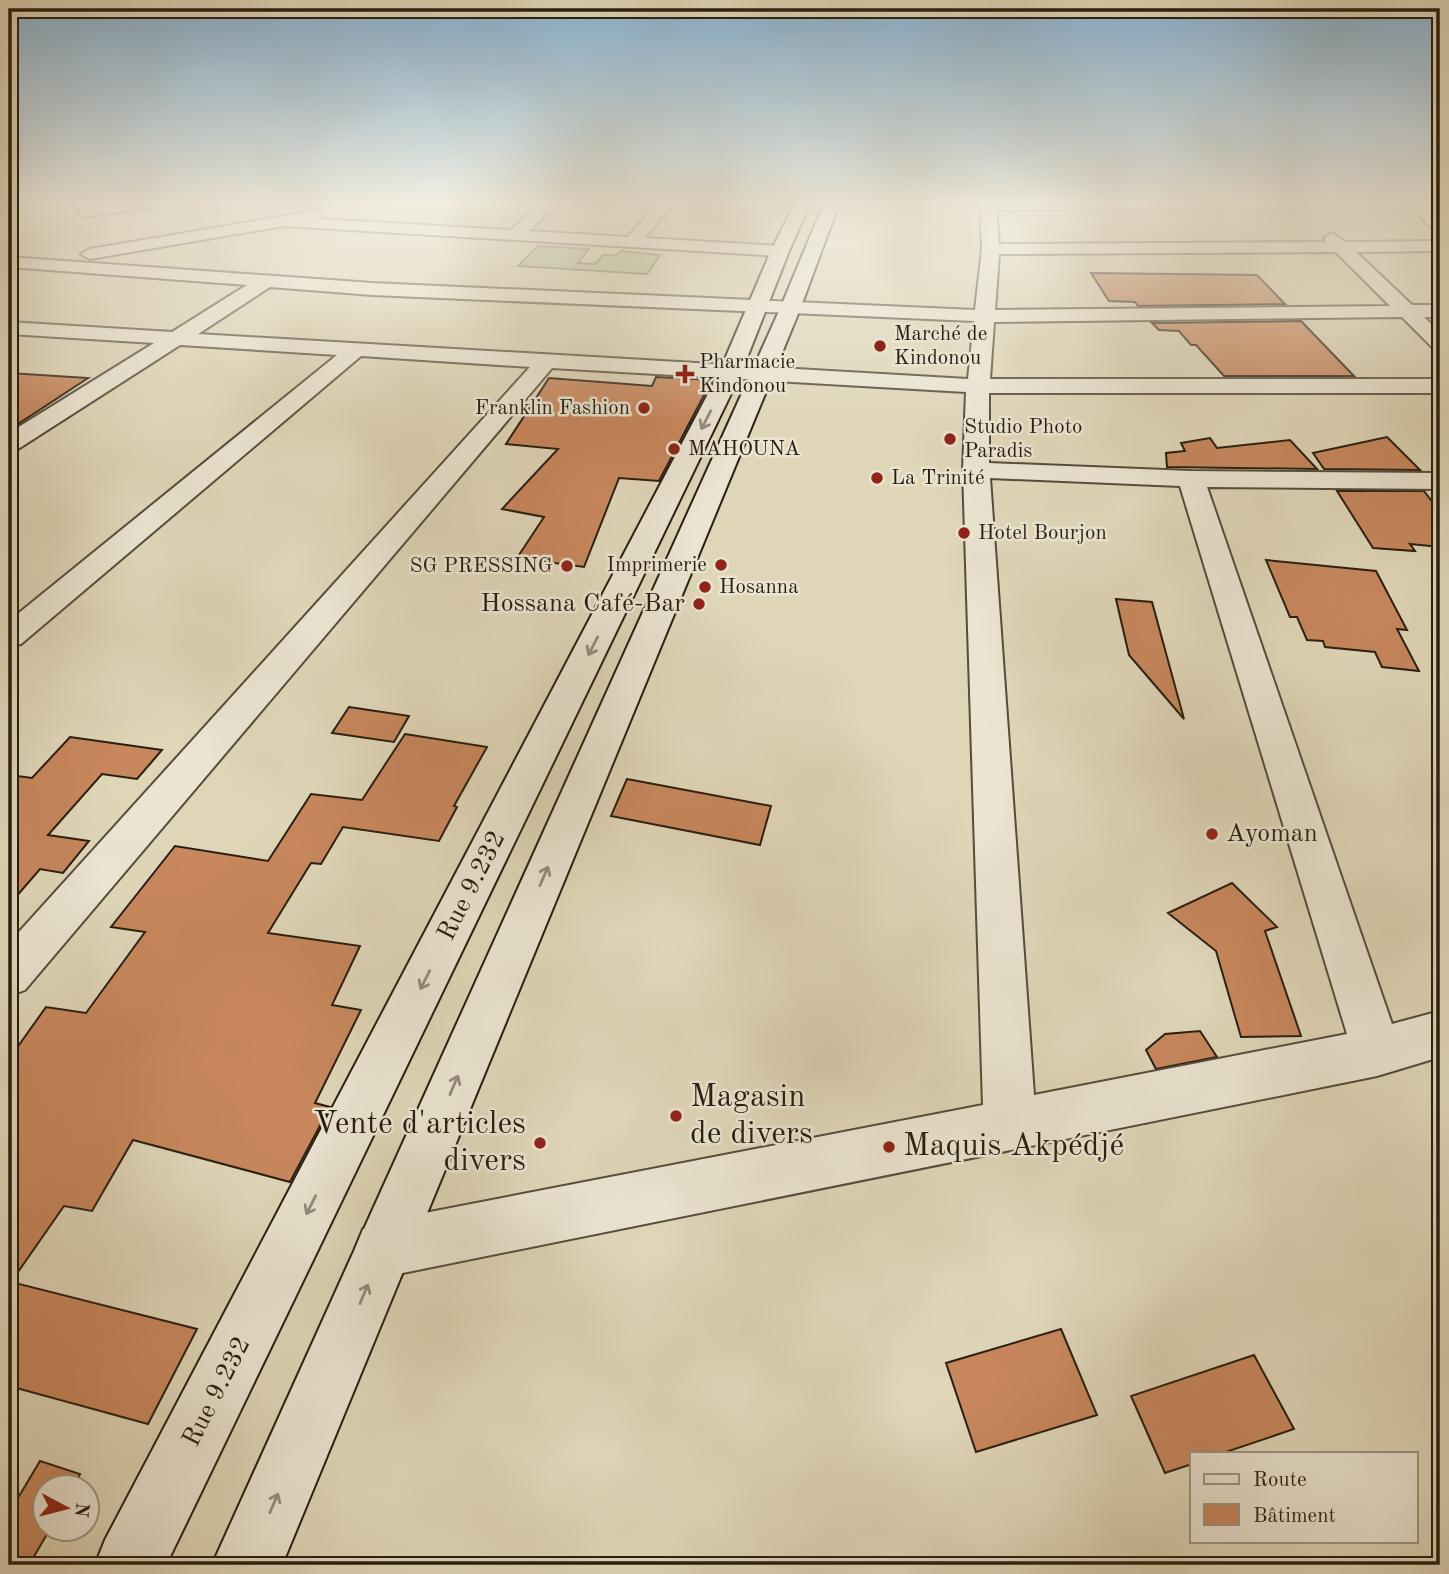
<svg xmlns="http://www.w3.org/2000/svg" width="1449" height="1574" font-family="'Old Standard TT',serif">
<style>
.green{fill:#aebe92;stroke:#6b6e52;stroke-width:2}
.building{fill:#c8875d;stroke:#281e11;stroke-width:2}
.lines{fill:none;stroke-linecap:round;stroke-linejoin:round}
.street-casing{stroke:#564c3b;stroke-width:4}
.secondary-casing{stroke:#281e11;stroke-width:4}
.street{fill:#eae4d1;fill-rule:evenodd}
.secondary{fill:#eae4d1;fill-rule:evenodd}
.oneway{stroke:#938b7b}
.poi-dot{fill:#8f2418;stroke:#eae4d1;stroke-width:2.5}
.labels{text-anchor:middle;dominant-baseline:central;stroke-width:5;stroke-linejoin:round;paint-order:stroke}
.far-poi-label{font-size:21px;fill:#281e11;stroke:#eae4d1;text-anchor:start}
.poi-label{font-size:26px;fill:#281e11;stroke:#eae4d1;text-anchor:end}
.street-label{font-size:26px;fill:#281e11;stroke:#eae4d1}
.near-poi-label{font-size:32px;fill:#281e11;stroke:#eae4d1;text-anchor:start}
</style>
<rect width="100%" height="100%" fill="#dfd6b8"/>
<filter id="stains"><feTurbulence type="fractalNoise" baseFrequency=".00286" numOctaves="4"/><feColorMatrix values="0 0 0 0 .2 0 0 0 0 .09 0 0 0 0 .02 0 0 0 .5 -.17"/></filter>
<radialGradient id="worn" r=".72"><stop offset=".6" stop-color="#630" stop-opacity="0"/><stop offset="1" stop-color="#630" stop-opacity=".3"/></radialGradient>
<!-- green -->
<path class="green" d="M538 246 589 249 578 263 595 264 603 255H616L622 251 660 255 647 274 518 266Z"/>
<!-- building -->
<path class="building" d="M1091 273 1257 275 1285 304 1138 306 1135 302 1109 301Z
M1301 321 1354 376H1224L1196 345H1191L1179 331 1159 330 1152 323Z
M9 373 88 378 9 430Z
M656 377 712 380 659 481 619 478 584 567 517 558 544 517 502 509 558 449 506 444 549 378 652 386Z
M1387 437 1420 470 1324 469 1313 453Z
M1210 438 1217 448 1290 440 1317 469 1167 467 1166 453 1185 451 1181 443Z
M1337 491H1424L1440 512V547L1410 544 1415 551 1373 548Z
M1266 560 1376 571 1407 630 1397 629 1419 671 1382 667 1375 652 1325 647 1323 641 1307 640 1297 617H1290Z
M1116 599 1152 602 1184 719 1129 655Z
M349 707 409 716 394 742 332 733Z
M405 734 487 747 454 806 457 807 439 841 343 827 321 864 311 863 268 933 360 946 332 1005 361 1010 315 1103 330 1107 290 1182 133 1140 92 1211 64 1206 11 1282 197 1329 148 1424 9 1386V1059L46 1007 86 1013 145 932 111 927 175 846 268 861 311 794 362 800Z
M70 737 162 750 137 779 102 774 48 835 89 841 63 873 40 869 9 905V775L32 778Z
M627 779 771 806 760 845 611 816Z
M1232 883 1277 927 1265 931 1301 1036 1241 1037 1216 951 1168 913Z
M1200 1031 1217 1057 1156 1069 1146 1050 1165 1034Z
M1061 1329 1097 1415 976 1452 946 1363Z
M1254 1355 1294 1429 1223 1453H1192V1464L1165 1473 1131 1396Z
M40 1461 80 1474 74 1487H46V1529H50L29 1565H9V1513Z"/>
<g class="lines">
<defs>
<path id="street" d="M127 201H170L163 206 85 217 77 212 85 207Z
M543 201H560L529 231 628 237 659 201H675L645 238 780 246 789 251 780 256 284 226 90 259 81 254 90 249 314 211 320 213 322 216 320 219 511 230Z
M980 201H1305L1307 204 1299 209 996 210 999 244 1326 242 1324 238 1332 233 1345 242 1440 241V251L1356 252 1412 305H1440V317H1424L1440 333V350L1433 348 1402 317 994 322 990 379H1440V393H989V463L1191 471 1440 473V489L1207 487 1392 1024 1440 1011V1057L1377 1076 383 1277 363 1269 355 1249 363 1229 383 1221 983 1105 963 470 966 392 552 368 25 990 9 996V943L530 367 361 356 21 644 9 647V621L337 355 180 345 18 449 9 451V433L154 343 9 334V322L172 332 247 285 9 267V257L372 283 975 310 982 249ZM1336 252 1390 306 995 310 999 254ZM270 287 372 295 974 321 968 379 198 334ZM990 478 1180 486 1347 1034 1034 1095Z
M1405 201H1421L1440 219V233L1434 231Z"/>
<path id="secondary" d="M796 201H811L789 251 741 373 166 1565H95L105 1540 719 373 771 251Z
M825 201H840L800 309 282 1565H212L780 309Z"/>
</defs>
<!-- street casing -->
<use href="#street" class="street-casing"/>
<!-- secondary casing -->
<use href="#secondary" class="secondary-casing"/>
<!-- street -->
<use href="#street" class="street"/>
<!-- secondary -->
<use href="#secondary" class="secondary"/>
</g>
<!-- one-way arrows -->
<defs><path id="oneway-shaft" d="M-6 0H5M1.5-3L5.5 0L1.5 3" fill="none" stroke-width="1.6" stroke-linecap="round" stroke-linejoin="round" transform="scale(1.75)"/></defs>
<g class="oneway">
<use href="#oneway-shaft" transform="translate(706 420) rotate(117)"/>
<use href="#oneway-shaft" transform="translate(593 646) rotate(117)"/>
<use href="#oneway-shaft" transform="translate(544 876) rotate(-67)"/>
<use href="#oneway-shaft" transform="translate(425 980) rotate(117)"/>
<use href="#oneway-shaft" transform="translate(454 1085) rotate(-67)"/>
<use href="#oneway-shaft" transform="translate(311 1205) rotate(117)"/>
<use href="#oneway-shaft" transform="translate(364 1294) rotate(-67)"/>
<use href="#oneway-shaft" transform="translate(274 1503) rotate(-67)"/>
</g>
<!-- sky -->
<linearGradient id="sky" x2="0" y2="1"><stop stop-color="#88b5d6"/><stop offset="0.48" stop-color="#f1eddf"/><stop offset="1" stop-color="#f1eddf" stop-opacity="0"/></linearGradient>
<rect width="1449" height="422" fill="url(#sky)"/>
<!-- markers -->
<g class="poi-dot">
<circle cx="880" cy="346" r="7"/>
<path d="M681.5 363.5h7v7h7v7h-7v7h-7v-7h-7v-7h7z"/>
<circle cx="644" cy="408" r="7"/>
<circle cx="950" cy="439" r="7"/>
<circle cx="674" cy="449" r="7"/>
<circle cx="877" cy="478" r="7"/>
<circle cx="964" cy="533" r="7"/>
<circle cx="721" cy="565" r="7"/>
<circle cx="567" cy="566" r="7"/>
<circle cx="705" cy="587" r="7"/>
<circle cx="699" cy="604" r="7"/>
<circle cx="1212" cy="834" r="7"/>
<circle cx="676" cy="1116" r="7"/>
<circle cx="540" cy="1143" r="7"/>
<circle cx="889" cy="1147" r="7"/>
</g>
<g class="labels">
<!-- far-poi labels -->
<g class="far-poi-label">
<text x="894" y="334">Marché de<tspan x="894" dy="24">Kindonou</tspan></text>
<text x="699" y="362">Pharmacie<tspan x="699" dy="24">Kindonou</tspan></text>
<text x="630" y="408" text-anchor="end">Franklin Fashion</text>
<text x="964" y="427">Studio Photo<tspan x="964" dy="24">Paradis</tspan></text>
<text x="688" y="449">MAHOUNA</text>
<text x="891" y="478">La Trinité</text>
<text x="978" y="533">Hotel Bourjon</text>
<text x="707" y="565" text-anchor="end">Imprimerie</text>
<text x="553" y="566" text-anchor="end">SG PRESSING</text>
<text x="719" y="587">Hosanna</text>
</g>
<!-- poi labels -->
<g class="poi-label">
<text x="685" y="604">Hossana Café-Bar</text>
<text x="1226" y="834" text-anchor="start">Ayoman</text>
</g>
<!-- street labels -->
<g class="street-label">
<text transform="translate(472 886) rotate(-63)">Rue 9.232</text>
<text transform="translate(217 1392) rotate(-63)">Rue 9.232</text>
</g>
<!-- near-poi labels -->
<g class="near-poi-label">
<text x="690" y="1098">Magasin<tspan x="690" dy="37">de divers</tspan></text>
<text x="526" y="1125" text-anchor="end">Vente d'articles<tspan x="526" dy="37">divers</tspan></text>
<text x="903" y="1147">Maquis Akpédjé</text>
</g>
</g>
<!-- margin -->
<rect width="1449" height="1574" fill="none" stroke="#dfd6b8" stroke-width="35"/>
<rect x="10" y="10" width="1428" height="1553" fill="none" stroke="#281e11" stroke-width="3.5"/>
<rect x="18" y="18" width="1414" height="1539" fill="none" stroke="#281e11" stroke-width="2"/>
<!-- legend -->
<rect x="1190" y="1452" width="228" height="91" fill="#eae4d1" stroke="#9c9584" stroke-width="2"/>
<rect x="1204" y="1474" width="35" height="10" fill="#eae4d1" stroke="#9c9584" stroke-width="2"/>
<text x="1253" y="1486" font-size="21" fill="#281e11">Route</text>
<rect x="1204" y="1504" width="35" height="21" fill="#c8875d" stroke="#9c9584" stroke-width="2"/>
<text x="1253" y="1522" font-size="21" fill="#281e11">Bâtiment</text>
<!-- north arrow -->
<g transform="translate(66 1508) rotate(97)"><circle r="33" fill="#eae4d1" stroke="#9c9584" stroke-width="2"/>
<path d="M0-5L12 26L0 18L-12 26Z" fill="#8f2418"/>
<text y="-10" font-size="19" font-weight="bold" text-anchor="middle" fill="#281e11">N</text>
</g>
<rect width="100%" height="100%" filter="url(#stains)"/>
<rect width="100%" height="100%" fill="url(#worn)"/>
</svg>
